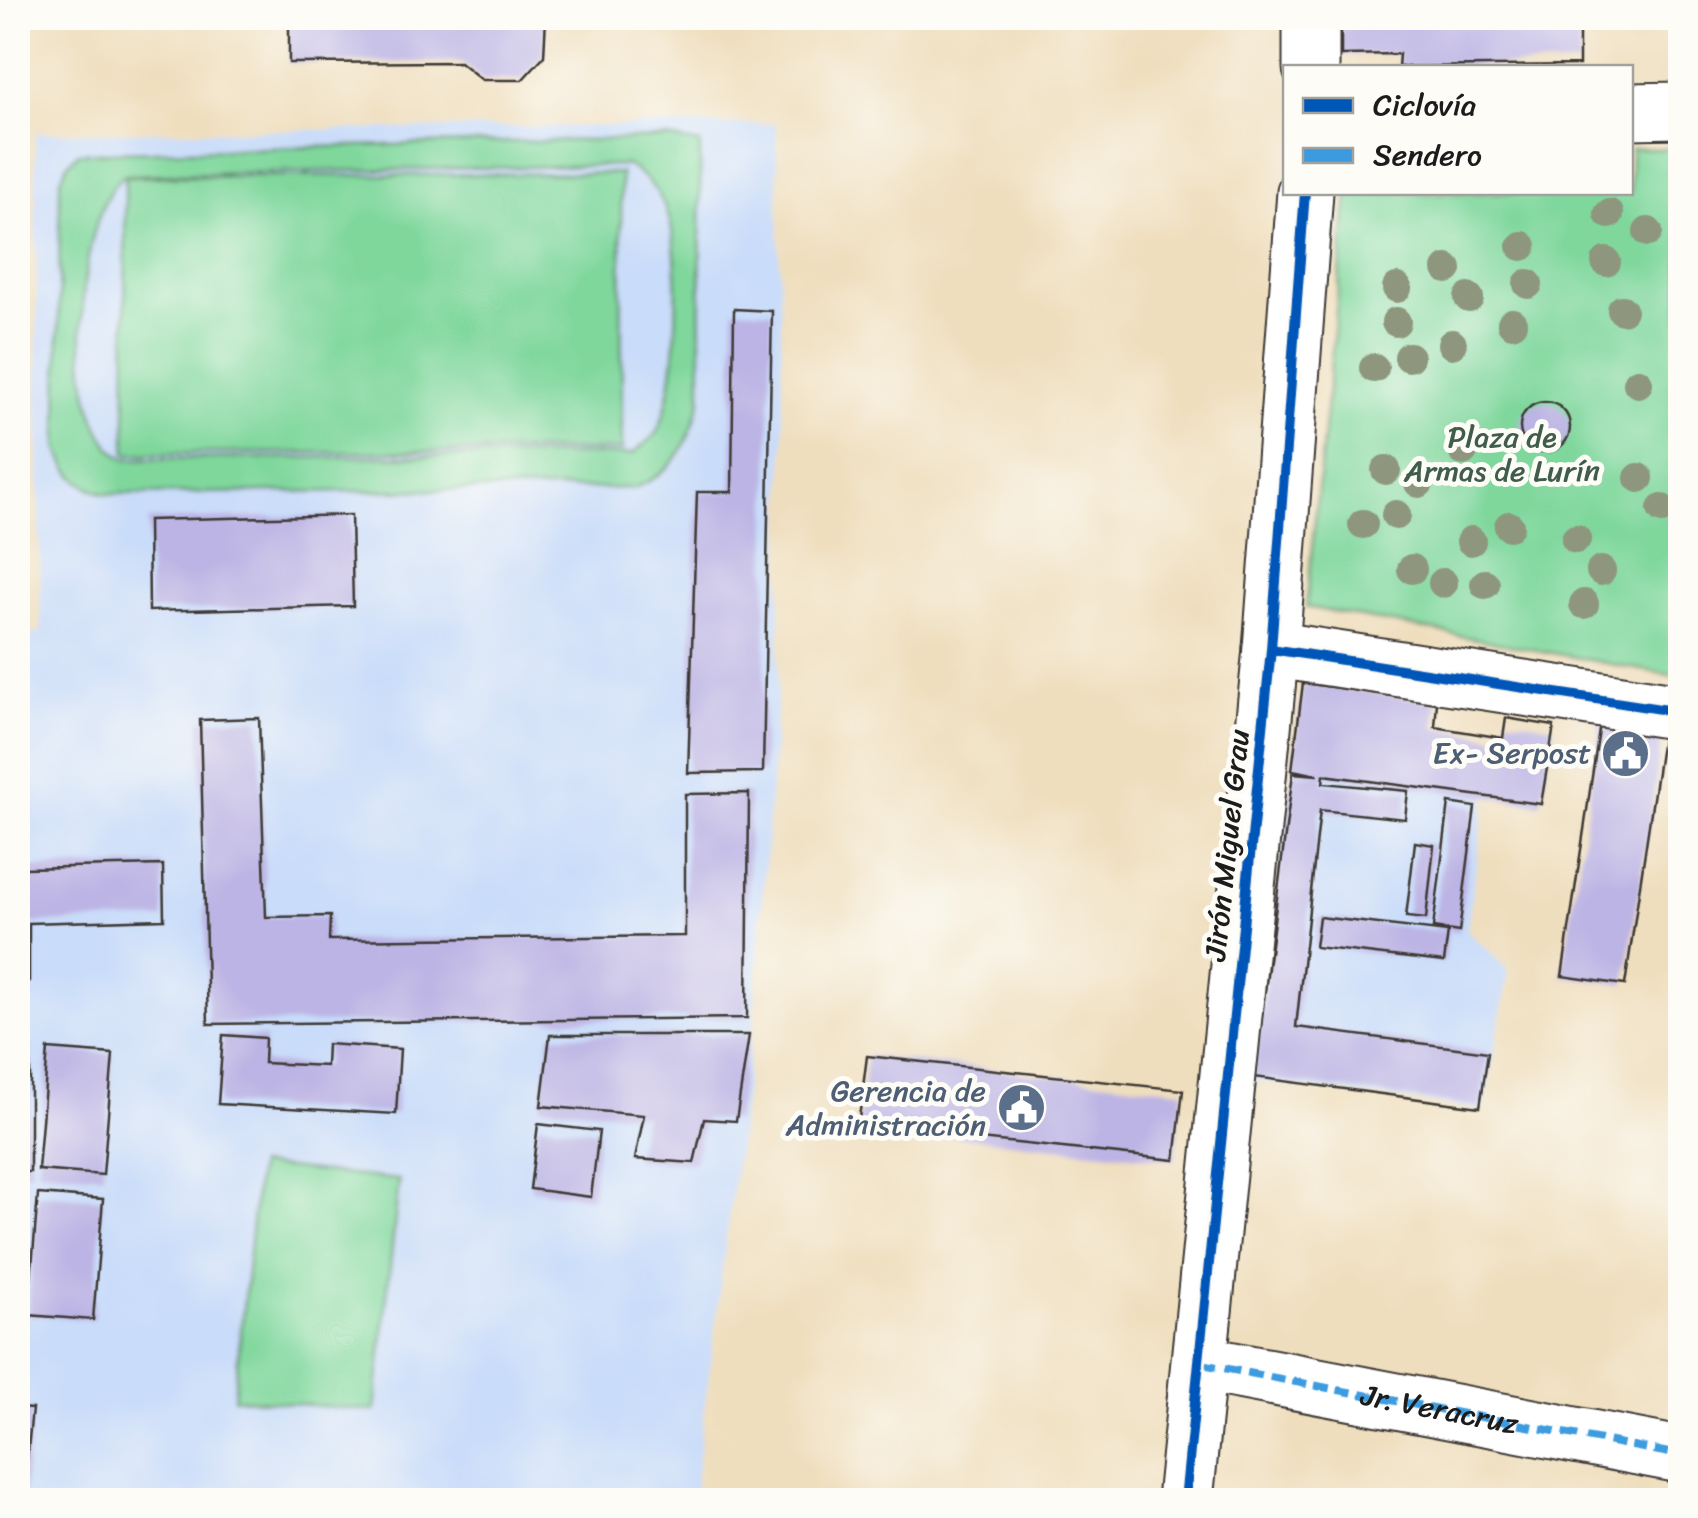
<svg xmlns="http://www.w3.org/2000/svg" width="1698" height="1518" font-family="Sriracha,sans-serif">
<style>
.built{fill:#c9dcf9}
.green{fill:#7fd79c;stroke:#4e7a5c;stroke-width:2.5;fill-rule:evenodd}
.building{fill:#bcb4e4}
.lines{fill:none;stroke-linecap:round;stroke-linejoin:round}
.street-casing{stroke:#3c3934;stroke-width:59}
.street{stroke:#fff;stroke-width:55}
.quiet{stroke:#3c9bdf;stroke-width:8;stroke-dasharray:15 8;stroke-linecap:butt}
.cycleway-casing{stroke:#fdfcf7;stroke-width:16}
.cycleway{stroke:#0057b8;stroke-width:10}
.tree{fill:#8e977d}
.labels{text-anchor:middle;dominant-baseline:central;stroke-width:10;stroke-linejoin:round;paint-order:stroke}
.park-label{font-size:30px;fill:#3f5d49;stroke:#fdfcf7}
.service-label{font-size:30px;fill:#4e5e75;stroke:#fdfcf7;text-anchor:end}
.street-label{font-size:30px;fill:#1c1c1c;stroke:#fdfcf7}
</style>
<rect width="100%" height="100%" fill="#fdfcf7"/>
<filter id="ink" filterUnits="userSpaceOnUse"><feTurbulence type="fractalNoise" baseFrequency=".01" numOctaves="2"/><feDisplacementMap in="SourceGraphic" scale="20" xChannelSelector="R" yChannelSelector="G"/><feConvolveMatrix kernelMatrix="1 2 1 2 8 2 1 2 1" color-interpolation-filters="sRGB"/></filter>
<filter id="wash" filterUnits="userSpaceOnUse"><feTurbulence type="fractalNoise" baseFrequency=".0048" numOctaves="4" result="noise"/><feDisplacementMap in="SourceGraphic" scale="40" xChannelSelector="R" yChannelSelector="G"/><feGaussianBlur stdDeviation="2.25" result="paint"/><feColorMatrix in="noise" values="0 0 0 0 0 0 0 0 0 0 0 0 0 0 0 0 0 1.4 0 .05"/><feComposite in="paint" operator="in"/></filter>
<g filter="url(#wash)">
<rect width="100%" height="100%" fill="#efdebd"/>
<!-- built -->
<path class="built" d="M776 124 784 443 778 689 753 1025 693 1500H18V635L41 633 35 133Z
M1292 770 1486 796 1467 930 1509 970 1484 1110 1250 1080Z"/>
<!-- green -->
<path class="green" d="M668 138 700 144 701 400C689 442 677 472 634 488L104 494C76 483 67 474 58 446L60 181 68 163 79 153ZM626 165C647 176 662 195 669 218 682 260 679 395 656 433 651 441 640 447 633 454L126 459C62 431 73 215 124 175Z
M1680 148V677L1306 607 1348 193 1630 192 1631 149Z
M621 173 622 450 126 454 125 177Z
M258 1165 399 1180 375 1411 234 1398Z"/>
<g id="blocks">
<!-- building -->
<path class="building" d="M289 18H546L544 56 522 80H482L460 62 289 63Z
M1341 18H1579V65L1398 67 1399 54 1341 55Z
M734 309 772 311 763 772 688 773 697 492H732Z
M1520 427a25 25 0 1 1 50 0a25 25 0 1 1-50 0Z
M351 515 353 606 149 611 148 520Z
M1303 683 1437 702 1435 727 1503 738 1506 718 1554 726 1541 804 1324 775 1323 783 1408 791 1405 819 1320 810 1296 1027 1488 1052 1480 1107 1254 1077 1293 773 1318 775 1292 770Z
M1601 717 1664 725 1625 985 1562 976Z
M259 718 266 917 330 916 329 940 685 936V794L749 793 747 1018 208 1024 200 720Z
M1449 803 1475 807 1459 932 1433 928Z
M1415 842 1434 845 1426 919 1406 917Z
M163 865 164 919 29 923V981L18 982 23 868Z
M1319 917 1448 932 1444 962 1315 947Z
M223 1035 265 1038 264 1063 326 1066 327 1044 400 1049 396 1114 218 1104Z
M550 1035H749L736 1121 704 1119 694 1163 635 1159 644 1115 541 1106Z
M18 1045H30V1172H18Z
M48 1049 113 1054 103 1175 38 1170Z
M867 1056 1183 1090 1175 1160 858 1126Z
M538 1124 599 1131 591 1197 530 1189Z
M38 1194 103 1199 93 1320 28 1315Z
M18 1408 32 1409 23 1500H18Z"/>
</g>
</g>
<g filter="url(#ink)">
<use href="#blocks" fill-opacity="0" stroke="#3c3934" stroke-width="2.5"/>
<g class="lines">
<defs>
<g id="street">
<path d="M1311 18V68"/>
<path d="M1630 111 1680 110"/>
<path d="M1271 649 1680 712"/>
<path id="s1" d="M1202 1364 1680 1455"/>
<path d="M1185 1500 1271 649 1305 192"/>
</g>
</defs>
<!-- street casing -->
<use href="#street" class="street-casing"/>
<!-- street -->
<use href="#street" class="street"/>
<!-- quiet -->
<path class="quiet" d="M1202 1364 1680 1455"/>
<defs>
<path id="cycleway" d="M1271 649 1680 712
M1185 1500 1271 649 1305 192"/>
</defs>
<!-- cycleway casing -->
<use href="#cycleway" class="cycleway-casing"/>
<!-- cycleway -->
<use href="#cycleway" class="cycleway"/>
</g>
<!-- trees -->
<g class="tree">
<circle cx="1609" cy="214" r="15"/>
<circle cx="1648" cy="232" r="15"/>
<circle cx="1522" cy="246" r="15"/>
<circle cx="1606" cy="262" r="15"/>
<circle cx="1447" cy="269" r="15"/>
<circle cx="1528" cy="284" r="15"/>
<circle cx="1397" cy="288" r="15"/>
<circle cx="1469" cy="298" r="15"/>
<circle cx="1622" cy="310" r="15"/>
<circle cx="1396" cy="322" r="15"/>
<circle cx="1512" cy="323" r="15"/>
<circle cx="1452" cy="344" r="15"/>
<circle cx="1409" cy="357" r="15"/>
<circle cx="1374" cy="368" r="15"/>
<circle cx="1638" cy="383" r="15"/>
<circle cx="1463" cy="451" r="15"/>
<circle cx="1386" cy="470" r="15"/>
<circle cx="1639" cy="478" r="15"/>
<circle cx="1419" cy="483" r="15"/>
<circle cx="1662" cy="509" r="15"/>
<circle cx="1396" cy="515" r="15"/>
<circle cx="1363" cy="524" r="15"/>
<circle cx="1509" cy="526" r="15"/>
<circle cx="1576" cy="539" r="15"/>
<circle cx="1471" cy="541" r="15"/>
<circle cx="1412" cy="569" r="15"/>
<circle cx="1601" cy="571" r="15"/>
<circle cx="1443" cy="583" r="15"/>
<circle cx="1485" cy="584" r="15"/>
<circle cx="1584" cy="604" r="15"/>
</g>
</g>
<!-- icons -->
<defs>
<symbol id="civic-disc" viewBox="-11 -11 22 22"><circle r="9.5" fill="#5c6f8a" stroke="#fdfcf7"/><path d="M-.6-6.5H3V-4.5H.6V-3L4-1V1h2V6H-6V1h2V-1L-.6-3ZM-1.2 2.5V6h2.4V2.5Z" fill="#fff"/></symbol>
</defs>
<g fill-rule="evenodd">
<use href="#civic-disc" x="1598" y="726" width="55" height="55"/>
<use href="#civic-disc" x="994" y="1080" width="55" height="55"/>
</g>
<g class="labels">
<!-- park labels -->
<g class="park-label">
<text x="1502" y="437">Plaza de<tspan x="1502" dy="34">Armas de Lurín</tspan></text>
</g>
<!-- service labels -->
<g class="service-label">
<text x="1591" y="753">Ex- Serpost</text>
<text x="986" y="1091">Gerencia de<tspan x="986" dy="34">Administración</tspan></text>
</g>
<!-- street labels -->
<g class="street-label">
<text transform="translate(1227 845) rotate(-84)">Jirón Miguel Grau</text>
<text stroke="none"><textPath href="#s1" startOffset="242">Jr. Veracruz</textPath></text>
</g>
</g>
<!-- margin -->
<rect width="1698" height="1518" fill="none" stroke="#fdfcf7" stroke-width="60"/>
<!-- legend -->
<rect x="1283" y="65" width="350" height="130" fill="#fdfcf7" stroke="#a3a29f" stroke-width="2.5"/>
<rect x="1303" y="98" width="50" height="15" fill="#0057b8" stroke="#a3a29f" stroke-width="2.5"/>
<text x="1373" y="115" font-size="30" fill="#1c1c1c">Ciclovía</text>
<rect x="1303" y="148" width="50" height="15" fill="#3c9bdf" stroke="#a3a29f" stroke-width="2.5"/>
<text x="1373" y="165" font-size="30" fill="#1c1c1c">Sendero</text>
</svg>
